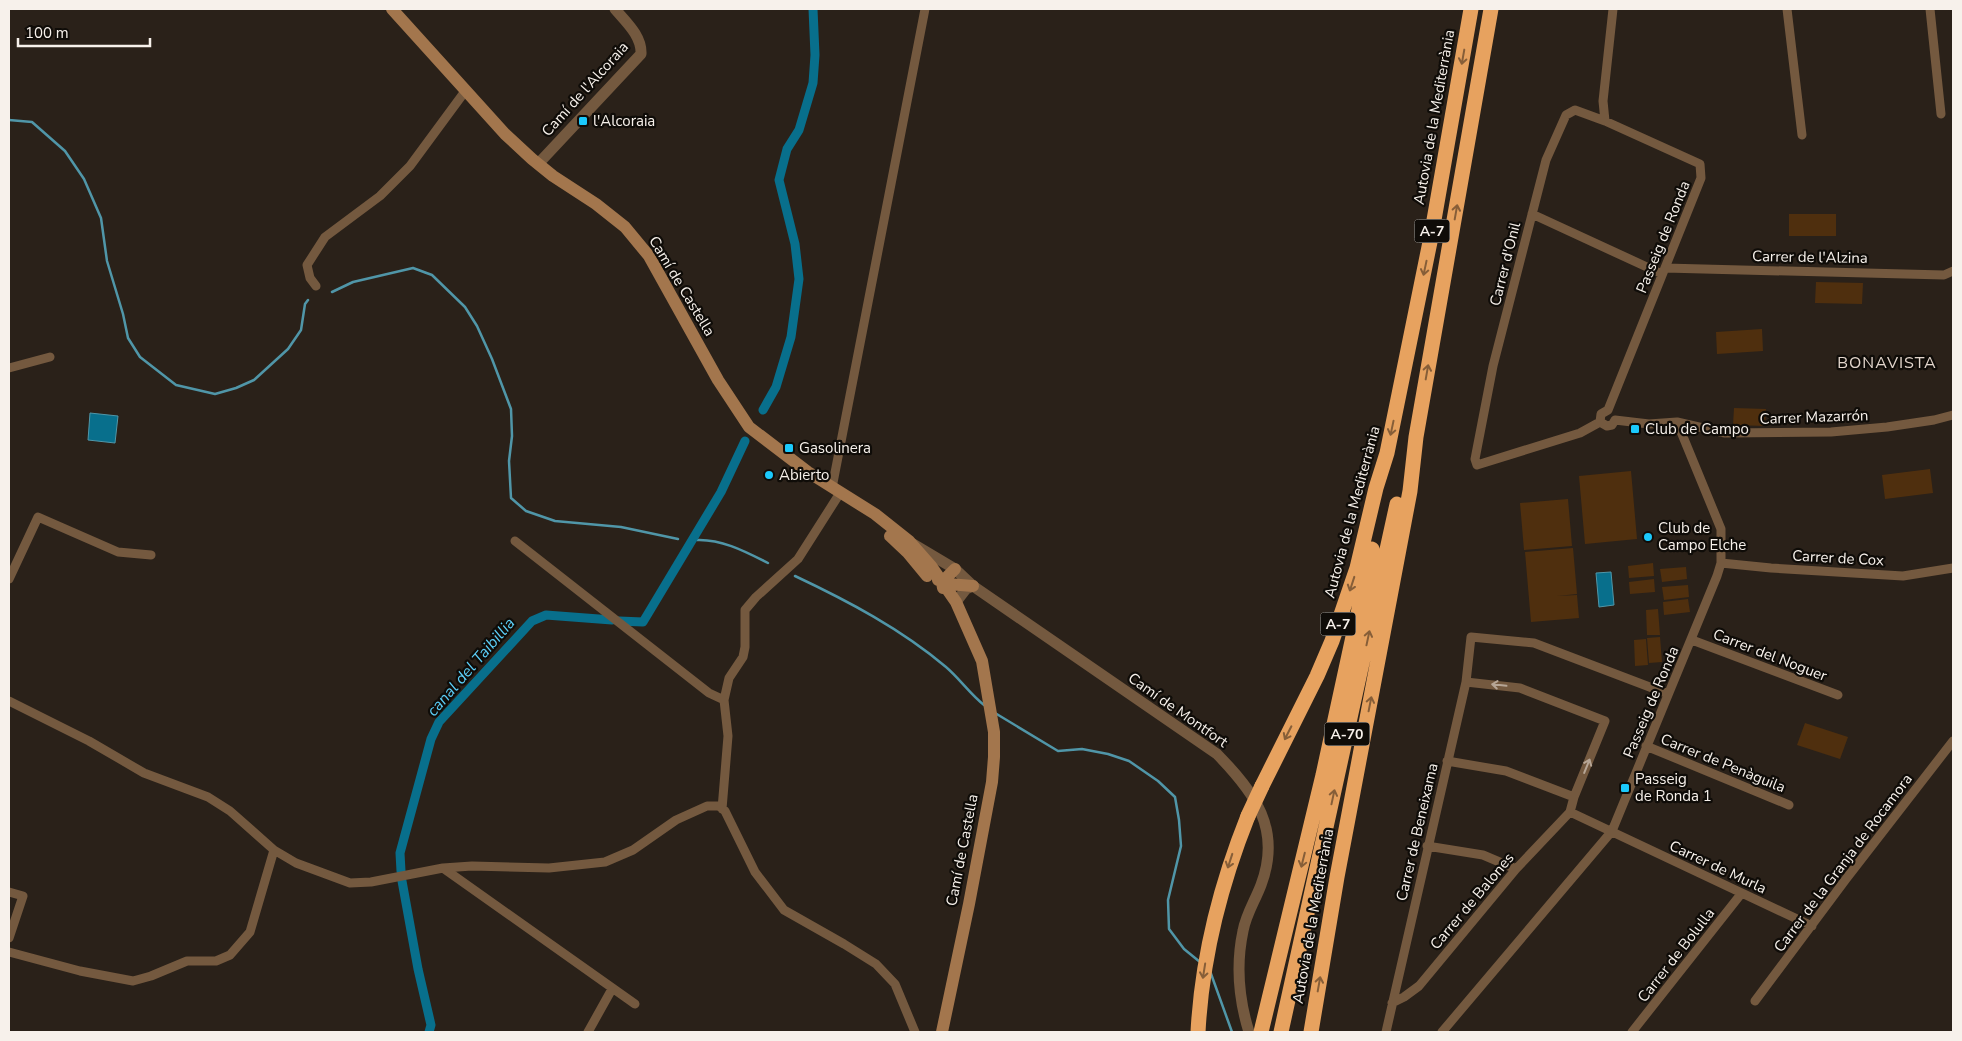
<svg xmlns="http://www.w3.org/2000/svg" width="1962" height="1041" font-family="'Nunito Sans',sans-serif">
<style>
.green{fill:#4f2f0e}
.water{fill:#086f8c;stroke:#5096a8}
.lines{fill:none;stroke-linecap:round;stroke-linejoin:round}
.stream{stroke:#5096a8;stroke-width:2.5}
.canal{stroke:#086f8c;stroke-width:9}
.minor{stroke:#74593f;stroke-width:9}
.tertiary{stroke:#74593f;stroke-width:11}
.secondary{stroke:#a3764d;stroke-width:12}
.motorway{stroke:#e7a25f;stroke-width:15}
.motorway-bridge{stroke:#e7a25f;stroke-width:15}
.oneway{stroke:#865e38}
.oneway2{stroke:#b6a595}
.poi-dot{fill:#1bc9fc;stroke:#0f0c08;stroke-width:2}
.labels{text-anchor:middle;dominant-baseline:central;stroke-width:4.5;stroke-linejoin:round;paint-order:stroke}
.shield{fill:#0f0c08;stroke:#b1aca7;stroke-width:1}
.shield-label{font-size:14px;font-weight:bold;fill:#f7f1eb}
.street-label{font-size:15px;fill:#f7f1eb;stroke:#0f0c08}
.poi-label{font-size:15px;fill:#f7f1eb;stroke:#0f0c08;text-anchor:start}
.neighbourhood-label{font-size:16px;letter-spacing:1px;fill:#e3d6cc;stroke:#0f0c08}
.water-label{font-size:16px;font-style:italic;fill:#5ccef7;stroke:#0f0c08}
</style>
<rect width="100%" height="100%" fill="#2a2119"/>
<!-- green -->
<path class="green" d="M1789 214H1836V236H1789Z
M1816 282 1863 283 1862 304 1815 303Z
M1762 329 1763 351 1717 354 1716 332Z
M1734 408 1766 409 1765 426 1733 425Z
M1930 469 1933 493 1885 499 1882 475Z
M1631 471 1637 539 1585 544 1579 476Z
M1568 499 1572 546 1524 550 1520 503Z
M1573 548 1577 594 1557 596 1577 595 1579 618 1531 622 1525 552Z
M1653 563 1654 576 1629 578 1628 566Z
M1686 567 1687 579 1662 582 1660 569Z
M1654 579 1655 592 1630 594 1629 582Z
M1688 585 1689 597 1664 600 1662 587Z
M1688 599 1690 612 1664 615 1663 602Z
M1658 609 1660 635H1647L1646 610Z
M1660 637 1662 662 1649 663 1647 638Z
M1646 639 1648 665 1635 666 1634 640Z
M1805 723 1848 737 1840 759 1797 745Z"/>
<!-- water -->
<path class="water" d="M90 413 118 416 115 443 88 440Z
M1611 572 1614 605 1599 607 1596 573Z"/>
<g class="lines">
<!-- stream -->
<path class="stream" d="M9 120 32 122 65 151 84 179 101 218 107 261 123 314 128 338 140 357 176 385 215 394 236 388 254 380 288 349 301 330 305 304 308 300
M332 292 353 282 413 268 432 275 465 307 477 326 492 359 511 409 512 436 509 461 511 498 526 511 555 521 621 527 678 539
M697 540C722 539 746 552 768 563
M795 576C848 601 901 629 946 667 960 679 970 694 984 705
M995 713 1058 751 1082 749 1108 754 1129 761 1158 781 1175 797 1179 820 1181 846 1168 900 1169 929 1184 949 1200 962
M1210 971 1232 1032"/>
<!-- canal -->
<path class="canal" d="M763 410 776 387 791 337 799 279 795 244 779 180 787 149 799 130 813 83 815 55 813 9
M619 621 643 622 721 492 745 441
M401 871 400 853 431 739 439 722 532 621 546 615 612 620
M402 881 418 969 431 1025 429 1032"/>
<!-- minor -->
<path class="minor" d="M1787 9 1802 135
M1930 9 1941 114
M1605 121 1603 101 1613 9
M1532 214 1662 274
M1665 268 1944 275 1953 271
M316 286 310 278 307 265 325 237 380 196 410 166 466 90
M9 368 50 357
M1608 410 1601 414 1600 422 1607 426 1612 425 1615 420
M1615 420 1649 424 1677 422 1725 433 1831 432 1887 427 1934 420 1953 415
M1600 422 1580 433 1477 465 1475 459 1493 366 1546 160 1566 115 1575 110 1605 121 1700 164 1701 178 1608 410
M832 488 925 9
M515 541 709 693 724 700
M1721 563 1771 568 1903 576 1953 568
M9 579 38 517 118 552 151 555
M1692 640 1838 695
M9 701 89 741 144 773 208 797 230 811 274 850 296 863 350 883 371 882 443 868 472 866 549 868 605 862 633 850 676 820 707 806H719L725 811 755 872 784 910 844 944 876 964 895 984 915 1032
M1646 746 1789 805
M1447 761 1506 771 1574 797
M722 809 728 736 724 700 729 678 743 657 745 647V610L756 597 798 559 840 493
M1570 812 1812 926
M1427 846 1483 855 1516 869
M443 868 635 1004
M9 892 23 896 9 938
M9 952 80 971 133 981 151 976 187 961H216L230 955 250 932 274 850
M1755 1001 1846 879 1953 741
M1392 1003 1404 997 1419 986 1516 869 1570 812 1574 797 1605 721 1520 688 1466 682
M588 1032 612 989
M1386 1032 1466 682 1471 637 1534 643 1668 694
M1442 1032 1612 831 1717 576 1721 563V529L1677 422
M1632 1032 1741 894"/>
<!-- tertiary -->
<path class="tertiary" d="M538 164 641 54C642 36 626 22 615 9
M913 544 955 569 973 586 1217 754C1255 793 1282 829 1261 885 1255 901 1246 914 1243 931 1236 964 1239 1000 1249 1032
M956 602 966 589 973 586"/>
<!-- secondary -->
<path class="secondary" d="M392 9 505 134 532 159 553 176 596 204 625 227 649 256 718 380 749 427 808 472 875 514 909 541 931 566 956 602 982 661 994 732V757L992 782 969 904 942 1032
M890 536 908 553 927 576
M938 580 948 584 973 586
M943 588 942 582 955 569"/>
<!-- motorway -->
<path class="motorway" d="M1262 786 1317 676 1332 641 1357 568 1376 488 1387 453 1431 237 1471 9
M1198 1032C1202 957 1220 886 1248 816
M1261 1032 1323 775 1372 549
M1281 1032 1397 504
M1311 1032 1337 877 1410 491 1416 437 1491 9"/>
<!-- motorway-bridge -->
<path class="motorway-bridge" d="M1248 816 1262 786"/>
</g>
<!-- one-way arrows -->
<defs><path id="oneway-shaft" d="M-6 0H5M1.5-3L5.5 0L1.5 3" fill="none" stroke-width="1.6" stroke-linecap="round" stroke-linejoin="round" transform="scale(1.25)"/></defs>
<g class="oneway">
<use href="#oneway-shaft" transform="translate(1463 57) rotate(100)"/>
<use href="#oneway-shaft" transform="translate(1456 212) rotate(-80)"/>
<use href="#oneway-shaft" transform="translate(1425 268) rotate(102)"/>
<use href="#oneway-shaft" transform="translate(1427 372) rotate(-80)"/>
<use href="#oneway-shaft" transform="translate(1392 428) rotate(102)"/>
<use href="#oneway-shaft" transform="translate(1352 584) rotate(108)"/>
<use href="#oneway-shaft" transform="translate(1368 638) rotate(-78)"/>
<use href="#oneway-shaft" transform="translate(1370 704) rotate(-79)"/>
<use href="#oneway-shaft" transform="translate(1288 733) rotate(117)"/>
<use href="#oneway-shaft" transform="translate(1333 797) rotate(-78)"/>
<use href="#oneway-shaft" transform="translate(1303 860) rotate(104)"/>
<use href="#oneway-shaft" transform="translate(1230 861) rotate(108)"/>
<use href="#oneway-shaft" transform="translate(1204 971) rotate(99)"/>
<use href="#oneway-shaft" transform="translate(1319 984) rotate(-80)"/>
</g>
<g class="oneway2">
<use href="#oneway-shaft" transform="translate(1499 685) rotate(-174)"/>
<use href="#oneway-shaft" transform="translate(1587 766) rotate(-68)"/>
</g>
<!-- markers -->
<g class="poi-dot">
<rect x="578" y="116" width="10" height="10" rx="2.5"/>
<rect x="1630" y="424" width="10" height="10" rx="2.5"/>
<rect x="784" y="443" width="10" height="10" rx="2.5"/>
<circle cx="769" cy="475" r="5"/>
<circle cx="1648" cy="537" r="5"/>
<rect x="1620" y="783" width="10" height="10" rx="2.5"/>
</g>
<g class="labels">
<!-- shield labels -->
<g class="shield">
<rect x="1414.5" y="219.5" width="35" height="23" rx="4"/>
<rect x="1320.5" y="612.5" width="35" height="23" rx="4"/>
<rect x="1324.5" y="722.5" width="45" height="23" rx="4"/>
</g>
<g class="shield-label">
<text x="1432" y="231">A-7</text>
<text x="1338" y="624">A-7</text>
<text x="1347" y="734">A-70</text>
</g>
<!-- street labels -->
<g class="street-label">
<text transform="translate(585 89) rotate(-48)">Camí de l'Alcoraia</text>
<text transform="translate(1434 117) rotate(-80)">Autovia de la Mediterrània</text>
<text transform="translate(1663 237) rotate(-68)">Passeig de Ronda</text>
<text transform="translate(1810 257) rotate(1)">Carrer de l'Alzina</text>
<text transform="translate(1505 264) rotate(-76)">Carrer d'Onil</text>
<text transform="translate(682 286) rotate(59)">Camí de Castella</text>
<text transform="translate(1814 417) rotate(-2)">Carrer Mazarrón</text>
<text transform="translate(1352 512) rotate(-75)">Autovia de la Mediterrània</text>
<text transform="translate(1838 558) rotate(3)">Carrer de Cox</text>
<text transform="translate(1770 655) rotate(21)">Carrer del Noguer</text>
<text transform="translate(1651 702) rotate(-67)">Passeig de Ronda</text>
<text transform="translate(1178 710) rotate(35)">Camí de Montfort</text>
<text transform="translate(1723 763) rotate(22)">Carrer de Penàguila</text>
<text transform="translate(1417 832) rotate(-77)">Carrer de Beneixama</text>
<text transform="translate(962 850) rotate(-79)">Camí de Castella</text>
<text transform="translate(1843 863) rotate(-53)">Carrer de la Granja de Rocamora</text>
<text transform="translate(1718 867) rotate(25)">Carrer de Murla</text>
<text transform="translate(1472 901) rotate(-50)">Carrer de Balones</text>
<text transform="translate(1313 916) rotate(-80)">Autovia de la Mediterrània</text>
<text transform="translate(1676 955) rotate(-52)">Carrer de Bolulla</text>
</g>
<!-- poi labels -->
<g class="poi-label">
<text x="593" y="121">l'Alcoraia</text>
<text x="1645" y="429">Club de Campo</text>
<text x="799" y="448">Gasolinera</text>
<text x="779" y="475">Abierto</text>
<text x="1658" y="528">Club de<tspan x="1658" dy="17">Campo Elche</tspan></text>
<text x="1635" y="779">Passeig<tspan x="1635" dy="17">de Ronda 1</tspan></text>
</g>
<!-- neighbourhood labels -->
<g class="neighbourhood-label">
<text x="1887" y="363">BONAVISTA</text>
</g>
<!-- water labels -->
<g class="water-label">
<text transform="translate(471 667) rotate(-49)">canal del Taibillia</text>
</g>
</g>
<!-- border -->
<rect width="1962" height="1041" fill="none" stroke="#f7f1eb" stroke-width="20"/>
<!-- scale -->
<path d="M18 38v8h132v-8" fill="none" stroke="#f7f1eb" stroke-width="2.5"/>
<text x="25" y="38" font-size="15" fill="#f7f1eb" stroke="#0f0c08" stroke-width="4" paint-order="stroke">100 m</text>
</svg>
